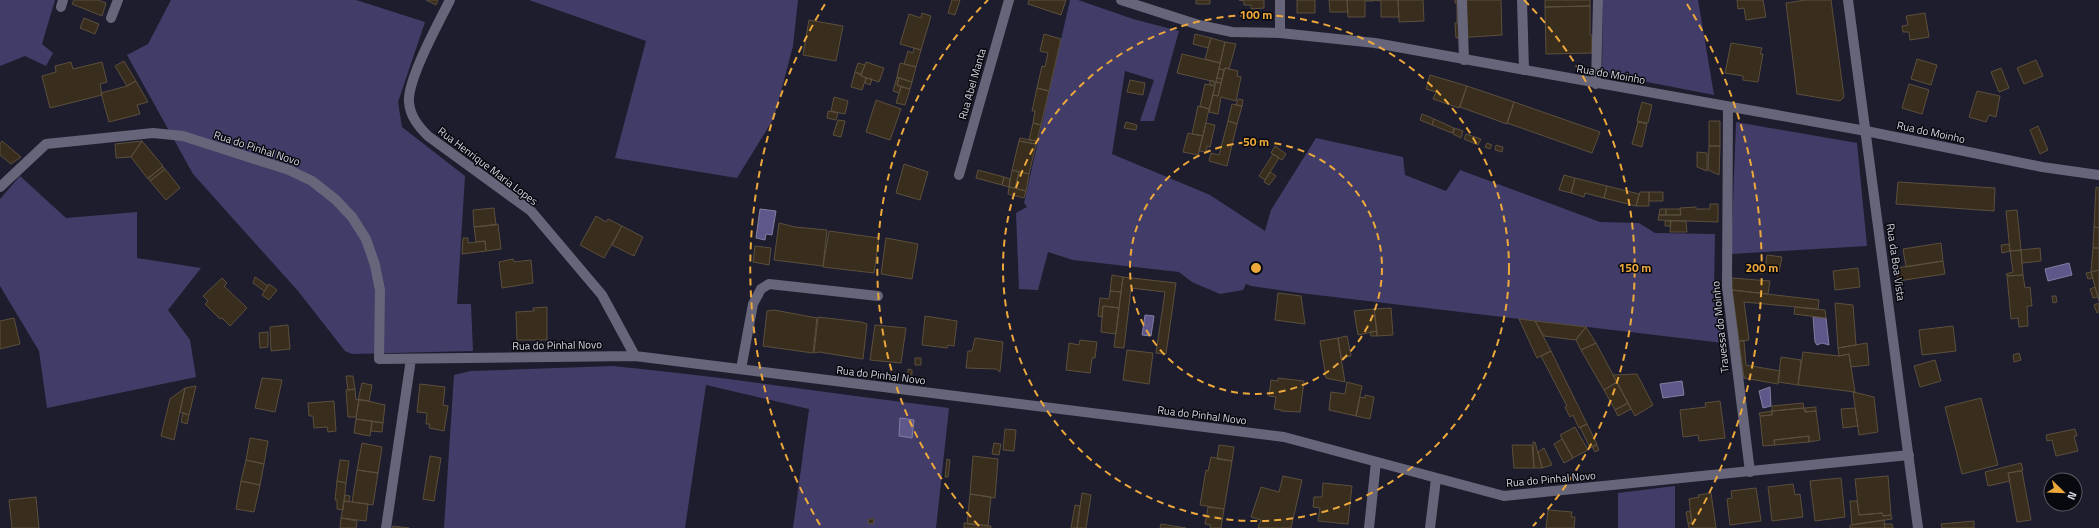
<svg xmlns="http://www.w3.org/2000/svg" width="2099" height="528" font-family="'Titillium Web',sans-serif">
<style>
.green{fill:#423d68}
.water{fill:#5d5889;stroke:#817ea4}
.building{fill:#392d1d;stroke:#5b4f3d}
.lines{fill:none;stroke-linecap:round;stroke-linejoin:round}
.minor{stroke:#66657a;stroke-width:10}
.tertiary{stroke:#66657a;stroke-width:10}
.ring{fill:none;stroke:#eda83b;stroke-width:2;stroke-dasharray:7 5}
.labels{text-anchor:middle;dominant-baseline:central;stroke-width:3;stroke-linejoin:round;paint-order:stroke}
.street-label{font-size:11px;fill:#d6d6e2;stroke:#08080f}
.centre{fill:#eda83b;stroke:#08080f;stroke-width:2}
.ring-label{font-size:12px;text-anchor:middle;font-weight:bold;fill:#eda83b;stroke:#08080f;stroke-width:3;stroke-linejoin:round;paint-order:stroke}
</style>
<rect width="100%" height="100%" fill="#1e1d2d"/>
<!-- green -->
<path class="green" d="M0 0H55L42 44 53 53 46 66 25 56 0 66Z
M171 0H356L425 22 398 102 402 127 465 176 457 304H471L473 351 352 354 345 351 298 291 193 174 127 55 148 44Z
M529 0H798L793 46 774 118 737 178 615 158 646 41Z
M1070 0H1078L1133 19 1179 31 1154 121H1140L1154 80 1125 71 1112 154 1210 195 1265 231 1271 210 1316 138 1403 157 1405 175 1446 191 1460 170 1600 222 1639 223 1655 233 1715 234 1714 292 1723 343 1300 293 1251 286 1246 284 1243 290 1220 294 1192 282 1179 272 1073 260 1048 252 1038 290 1019 289 1016 213 1027 207 1024 203Z
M1603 0H1698L1714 95 1611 75 1602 67Z
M1736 122 1857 143 1867 246 1731 254Z
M20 176 66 218 137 212V258L201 268 168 310 190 340 196 377 47 408 39 351 0 286V199Z
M613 366C725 377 837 394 949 408L936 528H793L809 409 706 385 685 528H444L454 375 471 371Z
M1675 486V528H1618V493Z"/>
<!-- water -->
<path class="water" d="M760 209 776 211 772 235 766 234 765 240 756 238Z
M2069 263 2072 275 2048 281 2045 269Z
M1145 315 1154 316 1151 336 1142 335Z
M1813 316 1826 318 1829 345 1822 343 1817 345 1815 342Z
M1682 381 1684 395 1663 398 1660 384Z
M1770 387 1771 406 1763 408 1759 391Z
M900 418 914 420 912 438 899 436Z"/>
<!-- building -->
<path class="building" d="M74 0H98L106 3 102 16 72 4Z
M426 0H438L436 5Z
M952 0H960L955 15 948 13Z
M1029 0H1066L1061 15 1028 4Z
M1196 0H1210V4H1196Z
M1239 0H1264V8L1251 9V5H1244V1Z
M1297 0H1315V13H1297Z
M1329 0H1347L1348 12H1330Z
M1347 0H1373V1H1365V17H1348Z
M1373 0H1398L1399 17H1381V1Z
M1398 0H1423L1424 21 1399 22Z
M1455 0H1501L1502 35 1456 38 1455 23H1457V3H1455Z
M1545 0H1590V6L1545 7Z
M1737 0H1763L1766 17 1746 20 1744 8 1738 9Z
M1806 0H1831L1844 97 1840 101 1797 94 1786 3Z
M1590 6V35H1592V53L1546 54 1545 7Z
M922 13 931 16 921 50 900 44 909 14 921 18Z
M1925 13 1929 37 1910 40 1909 32H1903L1902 26 1908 25 1906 16Z
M84 18 99 24 95 34 80 28Z
M809 20 843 26 836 61 803 55Z
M1044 34 1061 39 1049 91 1037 88 1042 66 1045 67 1048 53 1040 51Z
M1195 34 1211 38 1208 48 1193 44Z
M1211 38 1225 42 1220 63 1205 59Z
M1225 42 1236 44 1229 69 1225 68 1224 70 1219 69Z
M1731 43 1762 48 1760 54H1763L1758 82 1743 80V76L1725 73Z
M914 48 921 50 916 67 904 64 908 51 913 53Z
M1182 54 1220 63 1216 82 1177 73Z
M1917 59 1937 65 1931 85 1911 79Z
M2036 60 2043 76 2024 84 2017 68Z
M124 61 136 81 127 86 115 66Z
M71 62 73 69 102 62 107 82 100 84 102 95 50 108 42 76 56 72 55 66Z
M866 62 884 68 879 82 861 76Z
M858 63 865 65 861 74 855 72Z
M900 63 916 67 912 82 897 77Z
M1225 68 1238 71 1237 76 1241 77 1236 101 1221 97 1218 114 1209 112 1213 95 1218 96Z
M2001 68 2009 88 1999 92 1991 72Z
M1219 69 1224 70 1222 79 1217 78Z
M855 72 866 78 862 90 851 87Z
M1430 75 1467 86 1459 108 1433 99 1436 92 1426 89Z
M897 77 899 78 897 85 901 87 899 93 893 91Z
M866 78 872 79 870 85 865 83Z
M899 78 912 82 910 89 897 85Z
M1217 78 1222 79 1221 83 1216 82Z
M1130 80 1145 83 1143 95 1127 92Z
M1209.5 83a2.5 2.5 0 1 1 5 0a2.5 2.5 0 1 1-5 0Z
M136 81 148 102 137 105 140 114 109 122 101 93 127 86Z
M1216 82 1221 83 1218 96 1213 95Z
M1205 84 1215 86 1209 109 1200 106Z
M1909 84 1929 90 1922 114 1902 108Z
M1467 86 1514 102 1507 124 1460 107Z
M901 87 910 89 905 105 896 103Z
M1037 88 1049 91 1041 125 1033 123 1035 111H1032Z
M1977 91 2000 96 1996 117 1989 115 1986 122 1969 117Z
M834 97 848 101 845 114 831 111Z
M1238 99 1243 100 1242 106 1236 105Z
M876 100 901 109 890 140 866 132Z
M1514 102 1600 132 1592 153 1507 123Z
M1642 102 1652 105 1648 123 1637 121Z
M1232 104 1242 106 1237 124 1228 121Z
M1198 106 1209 109 1203 136 1192 134Z
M828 111 838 113 836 120 827 118Z
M1422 114 1434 119 1432 125 1420 120Z
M1434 119 1454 128 1452 133 1432 125Z
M838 120 845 121 841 137 833 135Z
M1228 121 1237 124 1227 166 1209 161 1211 153 1219 155Z
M1709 121H1720V146H1709Z
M1126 122 1137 125 1136 130 1124 128Z
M1638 122 1647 124 1642 147 1632 144Z
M1033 123 1041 125 1037 141 1029 140Z
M1206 123 1215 125 1210 147 1207 146 1206 152 1199 151Z
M2038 126 2048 150 2040 154 2030 130Z
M1455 128 1463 131 1461 138 1453 134Z
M1188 133 1203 136 1198 155 1183 152Z
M1466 134 1481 139 1478 145 1464 139Z
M1020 138 1036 141V144L1019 141Z
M2 141 21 157 11 164 0 155V144Z
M142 141 131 157 116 158 115 144Z
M142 141 163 166 148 179 131 157Z
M1019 141 1036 144 1029 174 1012 170Z
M1487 143 1492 145 1490 149 1485 147Z
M1496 145 1503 147 1502 152 1495 150Z
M1275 146 1286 154 1282 160 1271 153Z
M1709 146H1720L1719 175 1708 170Z
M1697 152 1707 153V171L1697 167Z
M1273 154 1279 158 1265 180 1259 176Z
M904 164 928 172 920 200 896 193Z
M163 167 165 169 150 181 148 178Z
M165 169 180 188 166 200 150 181Z
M978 170 1004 177 1002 185 976 178Z
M1012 170 1019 172 1015 188 1009 187Z
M1019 172 1029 174 1026 191 1015 188Z
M1270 172 1276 176 1269 185 1264 182Z
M1564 175 1575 178 1571 193 1559 190Z
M1004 177 1010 179 1009 187 1002 185Z
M1575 178 1607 186 1604 198 1585 193 1584 197 1571 193Z
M1898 182 1995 188 1994 211 1896 204Z
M1607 186 1639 194 1636 206 1604 198Z
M1009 187 1026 191 1024 198 1008 194Z
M2096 187 2099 188V228L2094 227Z
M1640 192H1649V206H1636Z
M1649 192H1663V201H1649Z
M1710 204H1718V222L1658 220 1659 215H1681L1680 208 1696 207V209H1710Z
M494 208 496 225 474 227 473 210Z
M1660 209H1666V215H1659Z
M1666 209H1680L1681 215H1666Z
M2017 210 2021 250 2010 251 2006 211Z
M596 216 606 222 608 219 622 226 604 258 580 245Z
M1665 221H1671L1670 226H1665Z
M1671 221H1686L1687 232H1670Z
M779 223 795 227 827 230 823 266 774 260Z
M498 224 501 249 486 251 485 241 476 242 474 227Z
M622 226 643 237 634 256 612 245Z
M2094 227 2099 228V248H2093Z
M829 231 879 238 874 273 823 267Z
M463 238H468V243L485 241 486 251 462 254Z
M886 238 918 244 912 279 881 274Z
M1941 243 1943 261 1906 267 1903 249Z
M2009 244 2010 251 2002 253 2001 245Z
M755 246 771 248 769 265 753 262Z
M2040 248 2041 261 2022 263 2021 250Z
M2093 248H2099V270L2091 272Z
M2021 250 2023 275 2007 276 2006 274 2013 272 2010 251Z
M1767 255 1782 257 1779 272 1765 270Z
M513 259 514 262 531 260 533 283 502 288 499 262Z
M1943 261 1945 274 1898 281 1896 268Z
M1858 268 1860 287 1835 290 1833 271Z
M2099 270V301L2091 272Z
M2091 272 2093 278 2088 279 2086 273Z
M1112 275 1123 277 1121 292 1110 291Z
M2023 275 2025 288 2030 287 2032 306H2027L2028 326 2019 327 2018 318 2011 319 2007 276Z
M255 277 268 286 264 291 253 283Z
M1123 277 1176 283 1166 354 1156 353 1165 292 1131 288 1124 348 1114 347Z
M222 278 227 283 224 286 247 308 230 326 222 318 220 319 205 304 208 301 203 296Z
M1732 278 1770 281 1768 294 1732 290Z
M269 284 277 290 269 300 262 295Z
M2095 287 2098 297 2093 298 2090 289Z
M1732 290 1819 300 1818 309 1744 302 1749 340 1739 341Z
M1110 291 1121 292 1119 308 1103 306 1102 317 1098 316 1100 298 1109 299Z
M1278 293 1301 296 1305 324 1275 320Z
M2052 296H2056L2057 302 2053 303Z
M1835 303 1853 305 1856 345 1838 348Z
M2099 303V312L2097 313 2094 305Z
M1103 306 1119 308 1116 334 1101 332Z
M547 307V340H517L516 312 534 311 533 308Z
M1795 307 1825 310 1826 318 1794 314Z
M1391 308 1393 335 1377 336 1374 309Z
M1374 309 1377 331 1358 335 1354 311Z
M774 310 817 318 813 353 763 346 767 311Z
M925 316 957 321 954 346 948 345 947 348 922 345Z
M818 317 861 322 867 324 863 359 819 352 814 353Z
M14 318 20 344 0 349V321Z
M1519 319 1535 321 1551 351 1537 358Z
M1535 321 1586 327 1575 340 1544 336Z
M288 325 290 349 271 351 270 327Z
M875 325 906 328 901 363 870 360Z
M1953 326 1956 351 1922 355 1919 330Z
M1586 327 1596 343 1581 350 1576 340Z
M1377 331V336H1371L1370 332Z
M268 332V347L260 348 259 333Z
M1347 336 1351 356 1341 358 1338 338Z
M975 338 1003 342 1000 372 996 369 966 368 968 351H972Z
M1338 338 1341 358 1345 382 1326 378 1320 341Z
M1080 340 1097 342 1095 358H1092L1090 373 1066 370 1069 343 1079 345Z
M1739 341H1744L1746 365 1780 371 1778 384 1744 378Z
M1596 343 1617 382 1604 390 1581 350Z
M1867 343 1869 365 1851 367 1849 354 1839 356 1838 348Z
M1127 350 1153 353 1149 384 1123 380Z
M1551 351 1587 424 1579 428 1573 415 1570 417 1565 407 1567 406 1541 356Z
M1803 352 1839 356 1849 354 1855 392 1798 385Z
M2019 353 2021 360 2014 362 2013 355Z
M1781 357 1801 360 1798 385 1778 382Z
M915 358H921V365H915Z
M1935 360 1941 381 1920 387 1914 366Z
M908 369 912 370V375L908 374Z
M1637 374 1653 405 1635 416 1613 375Z
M346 376H353L355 389 348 390Z
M262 378 282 380 275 412 255 408Z
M1278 378 1304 381 1300 412 1281 411V410L1274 409 1276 397 1269 396 1271 380 1278 381Z
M1347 382 1362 386 1356 416 1329 410 1331 392 1345 394Z
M1617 382 1628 403 1615 410 1604 390Z
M362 383 372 385 369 401 358 400Z
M420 384 445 387 443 405 448 406 444 431 429 428 430 424H426L427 413 417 412Z
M196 386 189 415 180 412 185 388Z
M185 388 174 440 161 436 170 399Z
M355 389 356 400 359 399 356 417H348L346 390Z
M1853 392 1874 397 1878 432 1859 435Z
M1365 395 1374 397 1370 419 1356 416 1360 397 1365 398Z
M1981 398 1998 465 1962 474 1945 407Z
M359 399 385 405 383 423 356 419Z
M334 401 336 431 328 432 327 427 314 428 313 416H309L308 403Z
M1720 401 1725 438 1699 441 1698 435 1683 437 1680 410 1706 407 1705 403Z
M1628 403 1631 409 1618 416 1615 410Z
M1803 403 1804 408 1772 411V406Z
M1816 407V411L1805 412V408Z
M1804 408 1805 412 1816 411 1820 440 1809 442V436L1774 440 1775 445 1763 446 1760 416 1772 415V411Z
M1855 408 1858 426 1843 428 1841 409Z
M1772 411V415L1760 416 1759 413Z
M183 413 189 415 187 424 181 422Z
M356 419 372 421 370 436 354 433Z
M372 421 383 423 382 432 371 431Z
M1587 424 1597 444 1590 448 1580 427Z
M1575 427 1588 450 1573 458 1560 435Z
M1005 429 1016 430 1014 451 1003 450Z
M2075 429 2077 436H2074L2078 451 2056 456 2052 440 2047 441 2046 435Z
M1809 436V442L1775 445 1774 440Z
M250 438 268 441 264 464 246 460Z
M1562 439 1573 458 1564 463 1554 444Z
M1533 442H1535L1542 468H1534Z
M362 443 382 447 378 473 357 470Z
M994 443 1001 444 999 455 992 454Z
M1219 445 1234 447 1232 461 1217 459Z
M1512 445H1532L1534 468H1514Z
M1597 445 1599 450 1595 452 1592 447Z
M1544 448 1552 465 1542 468 1538 452Z
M430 456 441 458 434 501 423 499Z
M973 456 998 459 995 498 970 494Z
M1211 457 1232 461 1224 509 1200 505 1206 470 1208 471Z
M947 459 950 460 948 477H945Z
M246 460 264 464 260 485 241 481Z
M340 460 349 461 346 483 337 481Z
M2021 463 2023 470 2008 473 2010 481 1988 486 1985 472Z
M357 470 378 473 373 505 352 502Z
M2022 471 2031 520 2017 522 2008 473Z
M1283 476 1302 480 1291 528H1258L1261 520 1251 517 1261 487 1279 492Z
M1888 476 1891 515 1883 516 1882 513 1859 515 1855 479Z
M1841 478 1845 517 1815 521 1810 481Z
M241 481 260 485 254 512 236 509Z
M337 481 346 483 343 510 337 509V500H335Z
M1323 483 1352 486 1348 524 1318 521 1320 508 1313 507 1314 497H1322Z
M1793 484 1795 495 1800 494 1803 517 1772 521 1768 487Z
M1756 488 1761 521 1730 525 1727 499 1732 498 1731 491Z
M1082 493 1091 495 1086 528H1077Z
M1711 493 1716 528H1689L1688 523H1692L1689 499 1699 497 1698 495Z
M970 494 991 497 988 526 967 524Z
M345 495 350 496 349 502 344 501Z
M36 497 39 528H12L9 500Z
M344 501 368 504 366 521 341 518Z
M1850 501H1857L1859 515 1882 513 1883 516 1891 515 1892 519 1852 525Z
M1075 505 1080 506 1077 528H1071Z
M1208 507 1224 509 1221 528H1210L1211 525 1205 524Z
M1548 510 1572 512 1571 517H1575L1574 528H1546Z
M1690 511 1692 523H1688L1686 512Z
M341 518 357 521 356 528H340Z
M869 519H874L873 524 868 523Z
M1884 520 1885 528H1850V525Z
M1974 521V528H1942L1941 524Z
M964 523 991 526V528H964Z
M1161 524 1186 528H1160Z
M1884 524H1892L1893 528H1885Z
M393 526 409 528H392Z"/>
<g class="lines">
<!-- minor -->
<path class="minor" d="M450 0C439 22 407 80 409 102 410 116 418 126 428 136L531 211 602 295 635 356
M1121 0 1199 25 1232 32 1280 33 1375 43 1866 131 2042 167 2099 175
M1280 0V33
M1462 0 1464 60
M1522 0 1524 70
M61 7 63 0
M111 18 118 0
M1596 84 1598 0
M1728 107 1727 287 1750 472
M959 175 1009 0
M0 187 46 144 153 133 183 136 289 170 312 181 336 200 352 217 366 239 375 265 380 290 379 359 635 356 1284 437 1504 496 1909 455
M741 369 753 304 761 289 769 284 878 296
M386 528 411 359
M1369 528 1376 462
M1430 528 1436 479"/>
<!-- tertiary -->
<path class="tertiary" d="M1848 0 1918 528"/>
</g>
<!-- distance rings -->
<g class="ring">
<circle cx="1256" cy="268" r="126"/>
<circle cx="1256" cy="268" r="253"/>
<path d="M979 526A379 379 0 0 1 988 0M1524 0A379 379 0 0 1 1533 526"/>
<path d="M820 525A506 506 0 0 1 825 4M1687 4A506 506 0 0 1 1692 525"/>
</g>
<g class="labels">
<!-- street labels -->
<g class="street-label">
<text transform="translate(1611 74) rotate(10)">Rua do Moinho</text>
<text transform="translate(972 84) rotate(-74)">Rua Abel Manta</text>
<text transform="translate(1931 132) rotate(12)">Rua do Moinho</text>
<text transform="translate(257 148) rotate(18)">Rua do Pinhal Novo</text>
<text transform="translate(488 166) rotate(37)">Rua Henrique Maria Lopes</text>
<text transform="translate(1896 262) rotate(82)">Rua da Boa Vista</text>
<text transform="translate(1720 327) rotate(-96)">Travessa do Moinho</text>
<text transform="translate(557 345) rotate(-1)">Rua do Pinhal Novo</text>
<text transform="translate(881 375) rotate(7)">Rua do Pinhal Novo</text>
<text transform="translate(1202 415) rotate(7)">Rua do Pinhal Novo</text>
<text transform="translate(1551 479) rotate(-5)">Rua do Pinhal Novo</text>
</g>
</g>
<circle cx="1256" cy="268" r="6" class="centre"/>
<g class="ring-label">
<text x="1256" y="19">100 m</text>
<text x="1256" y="146">50 m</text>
<text x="1635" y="272">150 m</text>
<text x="1762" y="272">200 m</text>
</g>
<!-- north arrow -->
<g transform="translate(2063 492) rotate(113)"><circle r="19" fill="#08080f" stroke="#5a5a63"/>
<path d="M0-3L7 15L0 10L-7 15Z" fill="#eda83b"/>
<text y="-6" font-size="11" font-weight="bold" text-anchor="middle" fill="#d6d6e2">N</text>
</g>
</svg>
